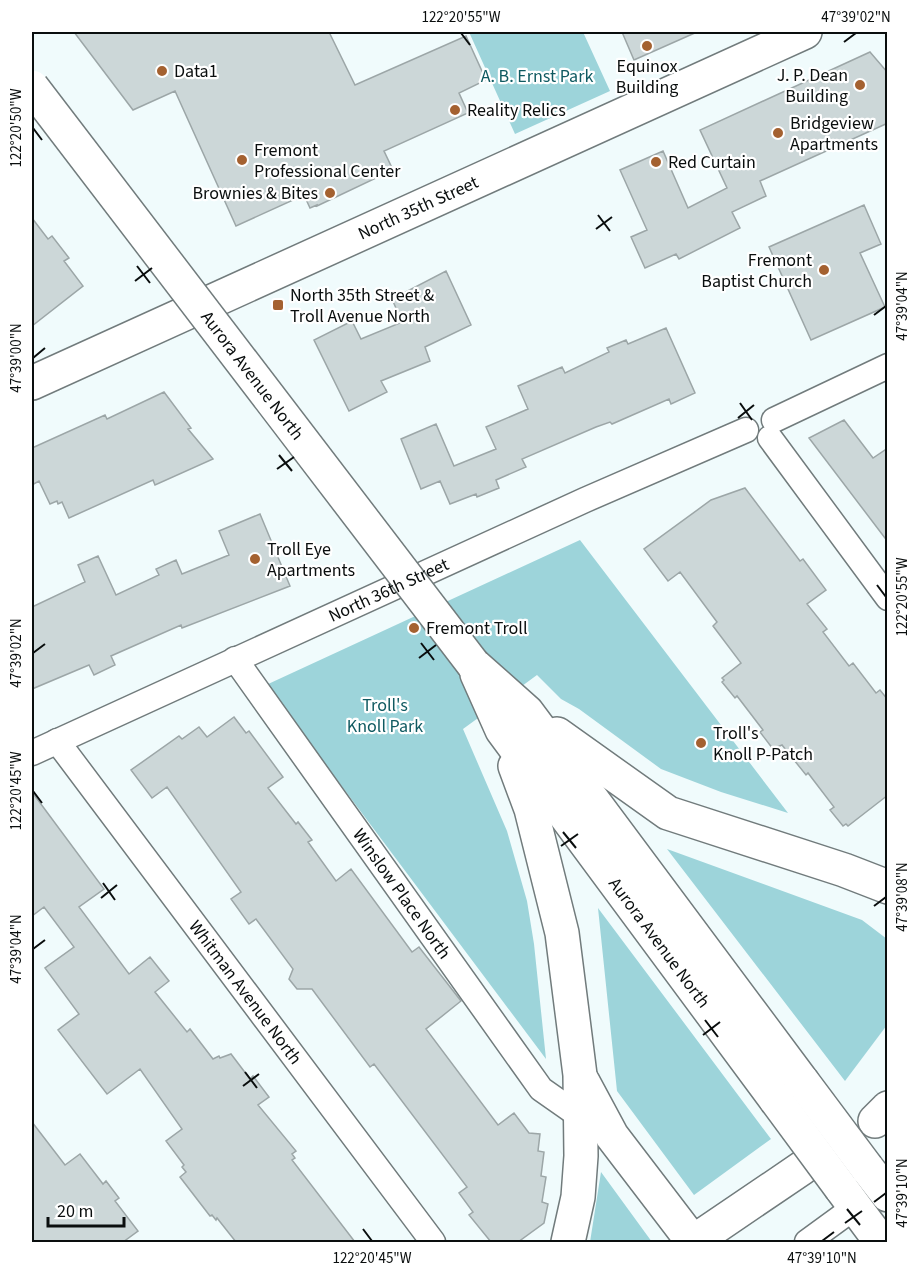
<svg xmlns="http://www.w3.org/2000/svg" width="919" height="1274" font-family="'Source Sans 3',sans-serif">
<style>
.green{fill:#9dd4da}
.building{fill:#ccd7d8;stroke:#9ca6a7;stroke-width:1.5}
.lines{fill:none;stroke-linecap:round;stroke-linejoin:round}
.street-casing{stroke:#717b7c;stroke-width:27}
.secondary-casing{stroke:#717b7c;stroke-width:36}
.highway-casing{stroke:#717b7c;stroke-width:36}
.street{stroke:#fff;stroke-width:24}
.secondary{stroke:#fff;stroke-width:33}
.highway{stroke:#fff;stroke-width:33}
.highway-bridge-casing{stroke:#717b7c;stroke-width:36;stroke-linecap:butt}
.highway-bridge{stroke:#fff;stroke-width:33}
.ticks{fill:none;stroke:#0a0e0e;stroke-width:2}
.poi-dot{fill:#a46130;stroke:#fff;stroke-width:2}
.labels{text-anchor:middle;dominant-baseline:central;stroke-width:4.5;stroke-linejoin:round;paint-order:stroke}
.poi-label{font-size:18px;fill:#0a0e0e;stroke:#fff;text-anchor:start}
.park-label{font-size:18px;fill:#0f5a61;stroke:#fff}
.street-label{font-size:18px;fill:#0a0e0e;stroke:#fff}
.neatline{fill:none;stroke:#0a0e0e;stroke-width:2}
.ticks-label{font-size:15px;text-anchor:middle;fill:#0a0e0e}
</style>
<rect width="100%" height="100%" fill="#f0fbfc"/>
<!-- green -->
<path class="green" d="M469 32H583L610 91 515 134Z
M580 540 788 813 721 792 661 769 579 709 561 699 537 675 463 729 507 831 527 901 534 944 546 1059 266 685Z
M667 849 862 920 887 939V1025L845 1081Z
M598 908 771 1139 694 1195 617 1091Z
M601 1172 652 1242H590Z"/>
<!-- building -->
<path class="building" d="M74 32H329L355 85 466 36 486 80 459 93 468 113 384 151 393 170 317 206V205L310 208 304 195 236 226 175 91 133 110Z
M622 32H697L634 60Z
M870 52 888 73V123L760 181 766 196 732 212 740 228 679 259 676 254 645 268 631 237 647 230 620 170 663 151 688 208 727 188 700 130Z
M864 205 881 244 860 253 885 307 811 340 769 247Z
M32 218 48 239 52 236 69 258 64 261 83 286 32 326Z
M446 271 471 325 425 347 430 361 381 381 387 392 349 411 314 340 352 321 361 339 400 323 396 316 399 315 392 299Z
M666 328 695 393 671 404 669 399 612 424 610 422 596 427 522 459 526 467 496 480 499 488 477 497 476 494 450 504 440 481 421 489 401 439 436 424 454 466 496 449 486 427 528 409 518 386 562 367 565 373 609 352 607 348 626 340 628 344Z
M164 392 191 428 188 429 213 459 155 485 153 480 69 518 62 502 58 504 57 501 50 504 39 481 32 485V448L105 415 107 419Z
M844 420 873 458 888 448V542L809 438Z
M745 488 800 561 803 559 826 590 807 604 827 629 823 632 849 666 853 663 876 693 880 690 888 700V795L848 826 846 824 843 826 830 810 834 807 808 773 806 775 782 745 773 749 760 732 763 730 737 696 735 698 722 682 724 680 722 678 741 663 713 626 717 622 680 572 668 581 644 549 711 500Z
M260 514 290 586 182 628 181 625 111 656 115 665 94 675 89 665 32 689V607L85 582 78 565 98 556 116 595 159 575 156 569 176 560 182 574 229 555 219 531Z
M234 717 246 733 249 731 283 777 268 788 296 824 298 822 312 840 308 842 336 881 351 869 412 952 419 947 461 1001 426 1029 498 1125 514 1113 529 1133 540 1134 538 1151 544 1152 541 1176 546 1177 542 1202 548 1204 544 1223 518 1242H491L469 1215 473 1212 459 1193 467 1187 374 1064 370 1067 312 989H297L289 979 293 969 256 919 249 924 231 899 241 892 167 787 152 798 131 770 179 736 182 739 199 727 207 737Z
M32 792 104 889 79 907 129 974 150 957 169 981 155 992 187 1032 190 1029 213 1059 219 1056 220 1058 231 1054 250 1079 253 1076 269 1097 258 1105 296 1151 292 1154 295 1158 292 1160 355 1242H236L217 1218 216 1220 212 1215 210 1216 180 1177 186 1172 182 1167 184 1165 166 1141 182 1129 140 1069 107 1094 58 1030 79 1014 45 968 74 947 44 907 32 916Z
M32 1122 65 1165 80 1154 103 1184 106 1181 119 1198 115 1201 138 1231 123 1242H32Z"/>
<g class="lines">
<defs>
<g id="street">
<path d="M774 420 888 366"/>
<path d="M770 438 888 598"/>
<path id="s1" d="M235 659 541 1089 581 1117"/>
<path id="s2" d="M57 741 433 1242"/>
<path id="s3" d="M32 753 585 500 746 430"/>
<path d="M807 1242 855 1207"/>
</g>
<g id="secondary">
<path id="s4" d="M32 383 805 32"/>
<path d="M875 1121 888 1108"/>
<path d="M693 1242 802 1168"/>
</g>
<g id="highway">
<path d="M473 664 527 712 802 1081"/>
<path id="s5" d="M477 674 502 730 776 1100"/>
<path d="M557 734 668 813 844 870 888 887"/>
<path d="M515 766 531 809 562 933 580 1075 581 1156 578 1197 568 1242"/>
<path d="M583 1082 612 1136 693 1242"/>
<path d="M867 1168 888 1195"/>
<path d="M841 1188 881 1242"/>
</g>
</defs>
<!-- street casing -->
<use href="#street" class="street-casing"/>
<!-- secondary casing -->
<use href="#secondary" class="secondary-casing"/>
<!-- highway casing -->
<use href="#highway" class="highway-casing"/>
<!-- street -->
<use href="#street" class="street"/>
<!-- secondary -->
<use href="#secondary" class="secondary"/>
<!-- highway -->
<use href="#highway" class="highway"/>
<defs>
<g id="highway-bridge">
<path id="s6" d="M32 87 473 664"/>
<path d="M802 1081 867 1168"/>
<path d="M776 1100 841 1188"/>
</g>
</defs>
<!-- highway-bridge casing -->
<use href="#highway-bridge" class="highway-bridge-casing"/>
<!-- highway-bridge -->
<use href="#highway-bridge" class="highway-bridge"/>
</g>
<!-- ticks -->
<path class="ticks" d="M461 33 470 45M844 42 856 33M33 128 42 140M598 215 610 231M596 229 612 217M137 266 150 283M135 281 152 268M874 315 886 306M33 358 45 348M740 403 752 420M738 418 754 405M279 455 292 471M277 469 294 457M877 585 886 597M421 643 434 660M33 653 45 644M419 658 436 645M33 791 42 803M563 832 576 848M561 846 578 834M103 883 115 900M101 898 117 885M874 906 886 897M33 949 45 940M705 1020 718 1037M703 1035 720 1022M245 1072 257 1088M243 1086 259 1074M874 1202 886 1193M847 1209 860 1225M845 1223 862 1211M363 1229 372 1241M822 1241 834 1232"/>
<!-- markers -->
<g class="poi-dot">
<circle cx="647" cy="46" r="6"/>
<circle cx="162" cy="71" r="6"/>
<circle cx="860" cy="85" r="6"/>
<circle cx="455" cy="110" r="6"/>
<circle cx="778" cy="133" r="6"/>
<circle cx="242" cy="160" r="6"/>
<circle cx="656" cy="162" r="6"/>
<circle cx="330" cy="193" r="6"/>
<circle cx="824" cy="270" r="6"/>
<rect x="272" y="299" width="12" height="12" rx="3"/>
<circle cx="255" cy="559" r="6"/>
<circle cx="414" cy="628" r="6"/>
<circle cx="701" cy="743" r="6"/>
</g>
<g class="labels">
<!-- poi labels -->
<g class="poi-label">
<text x="647" y="66" text-anchor="middle">Equinox<tspan x="647" dy="21">Building</tspan></text>
<text x="174" y="71">Data1</text>
<text x="848" y="75" text-anchor="end">J. P. Dean<tspan x="848" dy="21">Building</tspan></text>
<text x="467" y="110">Reality Relics</text>
<text x="790" y="123">Bridgeview<tspan x="790" dy="21">Apartments</tspan></text>
<text x="254" y="150">Fremont<tspan x="254" dy="21">Professional Center</tspan></text>
<text x="668" y="162">Red Curtain</text>
<text x="318" y="193" text-anchor="end">Brownies &amp; Bites</text>
<text x="812" y="260" text-anchor="end">Fremont<tspan x="812" dy="21">Baptist Church</tspan></text>
<text x="290" y="295">North 35th Street &amp;<tspan x="290" dy="21">Troll Avenue North</tspan></text>
<text x="267" y="549">Troll Eye<tspan x="267" dy="21">Apartments</tspan></text>
<text x="426" y="628">Fremont Troll</text>
<text x="713" y="733">Troll's<tspan x="713" dy="21">Knoll P-Patch</tspan></text>
</g>
<!-- park labels -->
<g class="park-label">
<text x="537" y="76">A. B. Ernst Park</text>
<text x="385" y="705">Troll's<tspan x="385" dy="21">Knoll Park</tspan></text>
</g>
<!-- street labels -->
<g class="street-label">
<text stroke="none"><textPath href="#s4" startOffset="424">North 35th Street</textPath></text>
<text stroke="none"><textPath href="#s6" startOffset="363">Aurora Avenue North</textPath></text>
<text stroke="none"><textPath href="#s3" startOffset="392">North 36th Street</textPath></text>
<text stroke="none"><textPath href="#s1" startOffset="288">Winslow Place North</textPath></text>
<text stroke="none"><textPath href="#s5" startOffset="326">Aurora Avenue North</textPath></text>
<text stroke="none"><textPath href="#s2" startOffset="314">Whitman Avenue North</textPath></text>
</g>
</g>
<!-- border -->
<rect width="919" height="1274" fill="none" stroke="#ffffff" stroke-width="66"/>
<!-- scale -->
<path d="M48 1217v9h76v-9" fill="none" stroke="#0a0e0e" stroke-width="3"/>
<text x="57" y="1217" font-size="18" fill="#0a0e0e" stroke="#ffffff" stroke-width="4.5" paint-order="stroke">20 m</text>
<rect x="33" y="33" width="853" height="1208" class="neatline"/>
<g class="ticks-label">
<text x="461" y="22">122°20'55"W</text>
<text x="856" y="22">47°39'02"N</text>
<text transform="translate(16 128) rotate(-90)" y="5">122°20'50"W</text>
<text transform="translate(902 306) rotate(-90)" y="5">47°39'04"N</text>
<text transform="translate(16 358) rotate(-90)" y="5">47°39'00"N</text>
<text transform="translate(902 597) rotate(-90)" y="5">122°20'55"W</text>
<text transform="translate(16 653) rotate(-90)" y="5">47°39'02"N</text>
<text transform="translate(16 791) rotate(-90)" y="5">122°20'45"W</text>
<text transform="translate(902 897) rotate(-90)" y="5">47°39'08"N</text>
<text transform="translate(16 949) rotate(-90)" y="5">47°39'04"N</text>
<text transform="translate(902 1193) rotate(-90)" y="5">47°39'10"N</text>
<text x="372" y="1263">122°20'45"W</text>
<text x="822" y="1263">47°39'10"N</text>
</g>
</svg>
